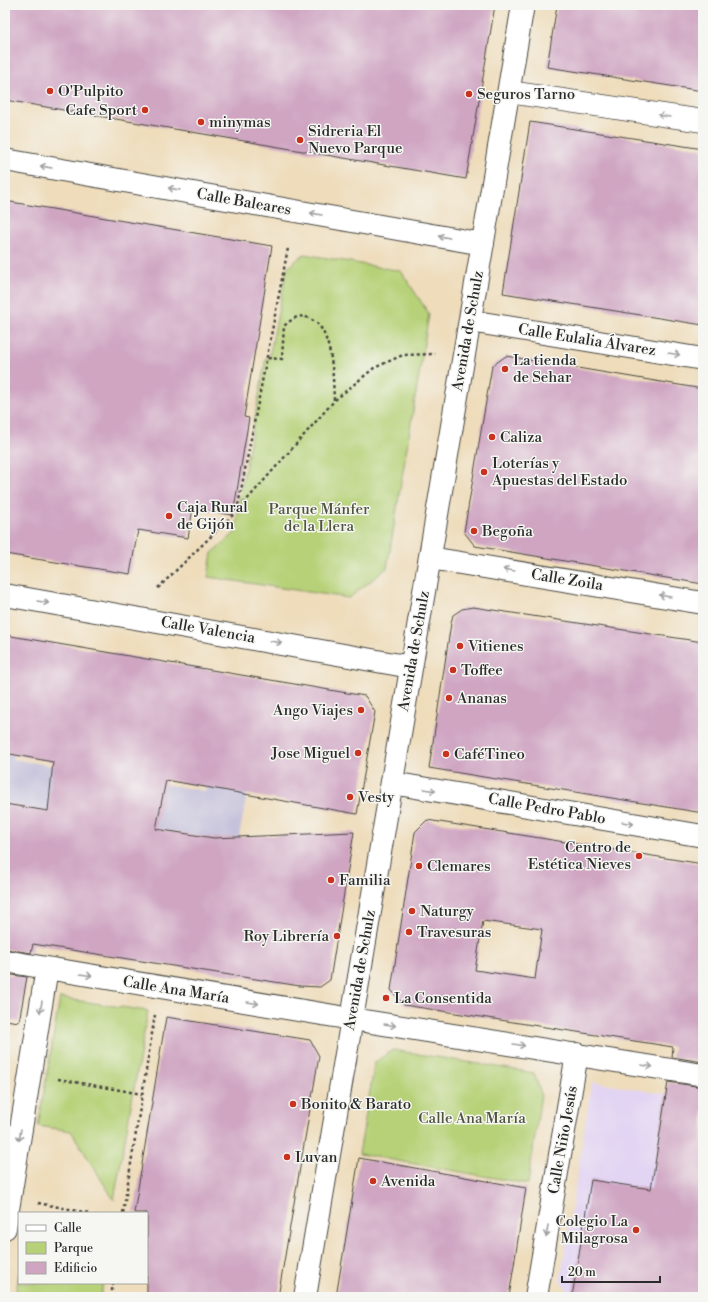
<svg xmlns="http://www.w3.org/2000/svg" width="708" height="1302" font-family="'Libre Bodoni',serif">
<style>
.built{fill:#e2d4f3}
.industrial{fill:#c5c0da}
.green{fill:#b6d177;stroke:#707e51}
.building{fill:#cfa5c2;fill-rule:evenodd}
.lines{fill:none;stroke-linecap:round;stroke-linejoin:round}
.minor-casing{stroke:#484640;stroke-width:24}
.path{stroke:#484640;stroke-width:2.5;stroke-dasharray:3 3;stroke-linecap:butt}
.minor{stroke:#fff;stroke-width:22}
.oneway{stroke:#a0a0a0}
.poi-dot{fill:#c8321e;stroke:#f6f6f2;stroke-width:1.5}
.labels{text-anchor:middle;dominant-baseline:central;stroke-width:3;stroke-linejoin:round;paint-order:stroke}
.poi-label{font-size:15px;fill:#2b2b2b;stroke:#f6f6f2;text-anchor:start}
.street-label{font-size:15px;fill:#2b2b2b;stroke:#f6f6f2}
.park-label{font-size:15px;fill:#4e543e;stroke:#f6f6f2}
</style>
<rect width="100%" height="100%" fill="#f6f6f2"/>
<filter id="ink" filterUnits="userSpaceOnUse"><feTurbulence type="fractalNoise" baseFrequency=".025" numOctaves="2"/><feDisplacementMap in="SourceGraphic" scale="8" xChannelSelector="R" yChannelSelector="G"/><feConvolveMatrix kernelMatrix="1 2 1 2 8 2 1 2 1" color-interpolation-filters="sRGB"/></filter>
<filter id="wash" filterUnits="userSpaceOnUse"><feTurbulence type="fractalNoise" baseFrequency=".012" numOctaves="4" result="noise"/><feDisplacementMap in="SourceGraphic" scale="16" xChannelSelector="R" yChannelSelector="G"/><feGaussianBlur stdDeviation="0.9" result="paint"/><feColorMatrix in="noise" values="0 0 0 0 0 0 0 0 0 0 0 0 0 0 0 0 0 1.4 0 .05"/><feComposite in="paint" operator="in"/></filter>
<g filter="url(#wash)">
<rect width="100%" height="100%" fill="#eedcba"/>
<!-- built -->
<path class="built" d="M592 1082 666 1094 654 1170 703 1178 572 1296 560 1281Z"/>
<!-- industrial -->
<path class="industrial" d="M256 746 239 837 214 838 5 804V754L13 755 12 759 205 791 206 787Z"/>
<!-- green -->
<path class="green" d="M304 254 401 271 429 314 387 568 349 598 208 577 212 553 235 533 239 509 237 511 266 358H269L287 268Z
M60 998 148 1011 114 1200 71 1131 38 1126Z
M393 1050 534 1073 541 1094 528 1184 359 1154 375 1062Z
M19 1273V1283H103L101 1297H15Z"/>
<g id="blocks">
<!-- building -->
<path class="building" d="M5 5H495L466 179 5 100Z
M557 5H703V91L547 67Z
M530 122 703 149V325L503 293Z
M5 201 272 246 244 417 249 418 233 515 193 508 188 538 138 530 130 574 5 554Z
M506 356 703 389V584L475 546 464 532 492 366Z
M473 607 703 642V813L429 768 451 623 453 615 462 609Z
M5 635 365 696 375 712 357 814 166 780 156 829 214 838 354 832 330 980 320 987 300 986 33 944 31 953 5 949V804L48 811 53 762 5 753Z
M427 820 703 864V1062L672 1057 673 1047 404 1005 391 990 415 832ZM483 921 542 929 535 979 475 970Z
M5 974 27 977 19 1022 5 1020Z
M166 1017 310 1040 319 1056 278 1297H147V1213H134Z
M668 1082 703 1087V1297H572L591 1180 651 1189Z
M359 1158 526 1188 509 1297H336Z"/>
</g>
</g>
<g filter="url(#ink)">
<use href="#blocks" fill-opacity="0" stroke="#484640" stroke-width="1"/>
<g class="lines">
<defs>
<path id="minor" d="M509 92 703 121
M5 160 483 244
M470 321 703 359
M430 558 703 603
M5 595 411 667
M392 783 703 836
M5 961 352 1019 703 1075
M5 1228 47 968
M305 1297 523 5
M536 1297 577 1054"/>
</defs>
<!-- minor casing -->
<use href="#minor" class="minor-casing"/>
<!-- path -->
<path class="path" d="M335 400 374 368 403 355 435 354
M237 511 288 248
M158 588 237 511 334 401C333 377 333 345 319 325 316 322 312 320 308 318 299 313 291 320 284 326L282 359 266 358
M58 1079 142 1094
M38 1203 89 1213
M123 1213 155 1015
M111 1297 113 1283"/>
<!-- minor -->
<use href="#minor" class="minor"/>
</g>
<!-- one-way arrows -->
<defs><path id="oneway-shaft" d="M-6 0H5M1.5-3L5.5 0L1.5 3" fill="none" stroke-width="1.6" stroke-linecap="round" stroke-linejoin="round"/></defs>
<g class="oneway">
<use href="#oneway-shaft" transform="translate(664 116) rotate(-171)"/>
<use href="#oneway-shaft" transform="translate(46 167) rotate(-170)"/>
<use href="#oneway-shaft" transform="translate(174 189) rotate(-170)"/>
<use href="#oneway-shaft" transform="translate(316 214) rotate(-170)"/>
<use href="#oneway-shaft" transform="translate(444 237) rotate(-170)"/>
<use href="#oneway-shaft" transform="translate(674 354) rotate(9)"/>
<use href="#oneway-shaft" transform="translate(509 570) rotate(-171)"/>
<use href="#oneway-shaft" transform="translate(665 596) rotate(-171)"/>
<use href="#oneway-shaft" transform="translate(43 602) rotate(10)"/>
<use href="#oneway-shaft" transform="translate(276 642) rotate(10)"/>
<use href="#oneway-shaft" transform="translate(430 790) rotate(10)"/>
<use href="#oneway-shaft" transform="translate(628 823) rotate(10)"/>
<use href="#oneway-shaft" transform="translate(86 975) rotate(9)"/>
<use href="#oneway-shaft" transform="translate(253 1003) rotate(9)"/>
<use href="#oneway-shaft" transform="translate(41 1007) rotate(99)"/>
<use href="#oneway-shaft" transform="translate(390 1025) rotate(9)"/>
<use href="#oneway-shaft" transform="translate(519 1045) rotate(9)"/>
<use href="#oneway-shaft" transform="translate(647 1066) rotate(9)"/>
<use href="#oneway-shaft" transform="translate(20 1135) rotate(99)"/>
<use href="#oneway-shaft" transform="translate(547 1231) rotate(100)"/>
</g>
</g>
<!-- markers -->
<g class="poi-dot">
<circle cx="50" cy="91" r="4"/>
<circle cx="469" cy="94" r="4"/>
<circle cx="145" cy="110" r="4"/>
<circle cx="201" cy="122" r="4"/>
<circle cx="300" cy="140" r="4"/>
<circle cx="505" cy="369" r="4"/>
<circle cx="492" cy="437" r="4"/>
<circle cx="484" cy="472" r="4"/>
<circle cx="169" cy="516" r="4"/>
<circle cx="474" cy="531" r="4"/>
<circle cx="460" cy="646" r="4"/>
<circle cx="453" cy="670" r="4"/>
<circle cx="449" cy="698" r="4"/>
<circle cx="361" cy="710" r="4"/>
<circle cx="358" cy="753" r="4"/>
<circle cx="446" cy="754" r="4"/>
<circle cx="350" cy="797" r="4"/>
<circle cx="639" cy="856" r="4"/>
<circle cx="419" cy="866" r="4"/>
<circle cx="331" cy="880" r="4"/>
<circle cx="412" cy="911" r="4"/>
<circle cx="409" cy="932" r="4"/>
<circle cx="337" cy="936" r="4"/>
<circle cx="386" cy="998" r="4"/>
<circle cx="293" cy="1104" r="4"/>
<circle cx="287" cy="1157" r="4"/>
<circle cx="373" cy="1181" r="4"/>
<circle cx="636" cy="1230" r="4"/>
</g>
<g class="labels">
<!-- poi labels -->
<g class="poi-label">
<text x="58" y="91">O'Pulpito</text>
<text x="477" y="94">Seguros Tarno</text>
<text x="137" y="110" text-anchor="end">Cafe Sport</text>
<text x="209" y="122">minymas</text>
<text x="308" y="131">Sidreria El<tspan x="308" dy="17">Nuevo Parque</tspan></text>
<text x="513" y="360">La tienda<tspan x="513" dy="17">de Sehar</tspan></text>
<text x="500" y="437">Caliza</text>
<text x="492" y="463">Loterías y<tspan x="492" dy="17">Apuestas del Estado</tspan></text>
<text x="177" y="507">Caja Rural<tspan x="177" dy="17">de Gijón</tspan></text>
<text x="482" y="531">Begoña</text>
<text x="468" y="646">Vitienes</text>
<text x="461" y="670">Toffee</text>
<text x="457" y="698">Ananas</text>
<text x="353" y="710" text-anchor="end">Ango Viajes</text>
<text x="350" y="753" text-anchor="end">Jose Miguel</text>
<text x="454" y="754">CaféTineo</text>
<text x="358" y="797">Vesty</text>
<text x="631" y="847" text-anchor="end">Centro de<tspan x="631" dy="17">Estética Nieves</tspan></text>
<text x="427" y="866">Clemares</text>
<text x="339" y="880">Familia</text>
<text x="420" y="911">Naturgy</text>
<text x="417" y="932">Travesuras</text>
<text x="329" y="936" text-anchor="end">Roy Librería</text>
<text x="394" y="998">La Consentida</text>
<text x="301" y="1104">Bonito &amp; Barato</text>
<text x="295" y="1157">Luvan</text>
<text x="381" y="1181">Avenida</text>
<text x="628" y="1221" text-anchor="end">Colegio La<tspan x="628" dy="17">Milagrosa</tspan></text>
</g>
<!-- street labels -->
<g class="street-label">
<text transform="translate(244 202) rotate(10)">Calle Baleares</text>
<text transform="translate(468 331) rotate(-80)">Avenida de Schulz</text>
<text transform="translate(587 340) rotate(9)">Calle Eulalia Álvarez</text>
<text transform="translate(567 580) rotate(9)">Calle Zoila</text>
<text transform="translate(208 630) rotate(10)">Calle Valencia</text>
<text transform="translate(414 651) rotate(-80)">Avenida de Schulz</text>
<text transform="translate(547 809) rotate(10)">Calle Pedro Pablo</text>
<text transform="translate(360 970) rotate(-80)">Avenida de Schulz</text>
<text transform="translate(176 990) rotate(9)">Calle Ana María</text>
<text transform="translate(563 1140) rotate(-80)">Calle Niño Jesús</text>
</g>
<!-- park labels -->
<g class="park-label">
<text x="319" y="509">Parque Mánfer<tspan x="319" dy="17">de la Llera</tspan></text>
<text x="472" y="1118">Calle Ana María</text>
</g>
</g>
<!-- margin -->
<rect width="708" height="1302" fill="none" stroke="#f6f6f2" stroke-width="20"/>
<!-- legend -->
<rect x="18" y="1212" width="130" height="72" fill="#f6f6f2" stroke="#a5a5a2"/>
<rect x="26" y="1225" width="20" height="6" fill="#ffffff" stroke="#a5a5a2"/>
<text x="54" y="1232" font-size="12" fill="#2b2b2b">Calle</text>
<rect x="26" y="1242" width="20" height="12" fill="#b6d177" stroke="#a5a5a2"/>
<text x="54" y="1252" font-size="12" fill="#2b2b2b">Parque</text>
<rect x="26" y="1262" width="20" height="12" fill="#cfa5c2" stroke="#a5a5a2"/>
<text x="54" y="1272" font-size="12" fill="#2b2b2b">Edificio</text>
<!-- scale -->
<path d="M562 1276v6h98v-6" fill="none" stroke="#2b2b2b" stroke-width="2"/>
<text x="568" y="1276" font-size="12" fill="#2b2b2b" stroke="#f6f6f2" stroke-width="3" paint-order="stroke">20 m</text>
</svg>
